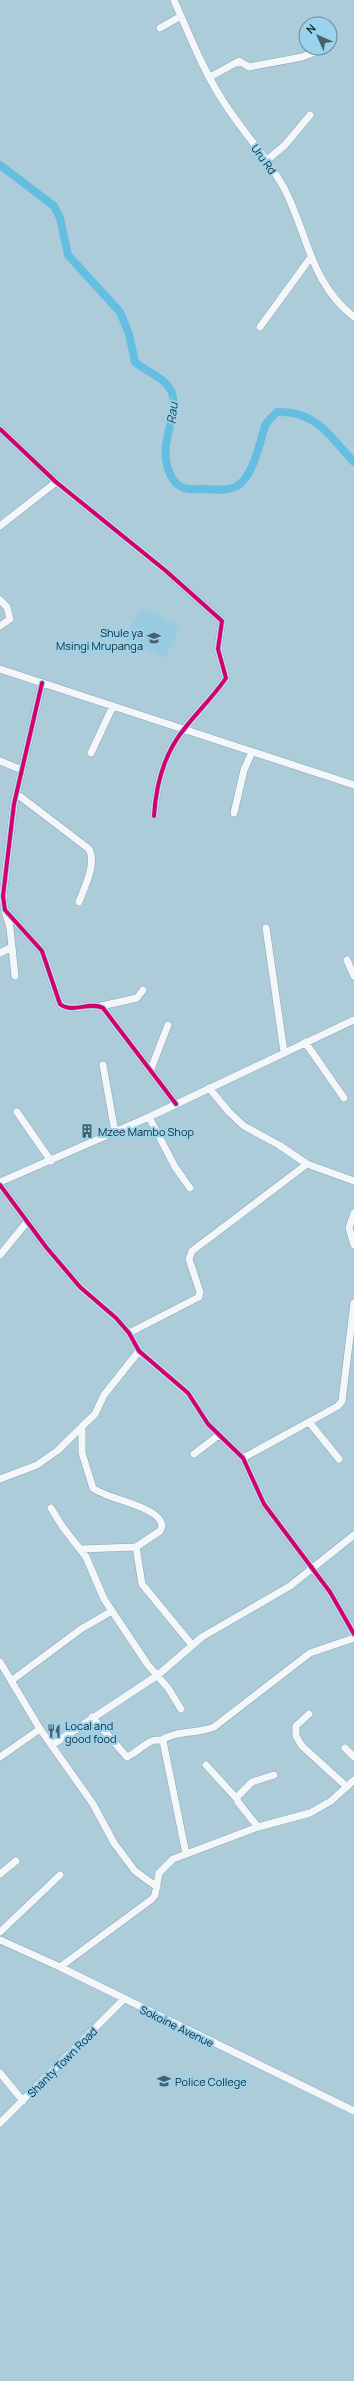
<svg xmlns="http://www.w3.org/2000/svg" width="354" height="2381" font-family="Manrope,sans-serif">
<style>
.built{fill:#98cae0}
.lines{fill:none;stroke-linecap:round;stroke-linejoin:round}
.river{stroke:#63bee2;stroke-width:8}
.minor-casing{stroke:#8da5b0;stroke-width:8}
.minor{stroke:#f3f7f9;stroke-width:7}
.cycleway-casing{stroke:#9bd2ec;stroke-width:6}
.cycleway{stroke:#d6006c;stroke-width:4}
.labels{text-anchor:middle;dominant-baseline:central;stroke-width:4;stroke-linejoin:round;paint-order:stroke}
.street-label{font-size:11px;fill:#122933;stroke:#9bd2ec}
.poi-label{font-size:11px;fill:#122933;stroke:#9bd2ec;text-anchor:start}
.water-label{font-size:12px;font-style:italic;fill:#27404b;stroke:#9bd2ec}
</style>
<rect width="100%" height="100%" fill="#adccda"/>
<!-- built -->
<path class="built" d="M142 608 181 626 165 658 124 639Z"/>
<g class="lines">
<!-- river -->
<path class="river" d="M0 165 54 206 60 218 68 255 120 312 129 334 135 362C146 372 167 378 172 393 180 417 155 445 171 476 178 489 187 490 201 489 212 489 228 492 237 486 253 477 260 442 265 426 267 421 273 416 277 412 316 410 330 437 354 462"/>
<defs>
<path id="minor" d="M174 0C189 34 203 70 223 101 242 131 267 157 284 188 308 234 310 283 354 317
M160 28 181 16
M210 77 239 61 249 67 302 57 326 48
M266 161 285 145 310 115
M260 327 311 257
M0 429 56 482 166 571 222 621 218 649 226 678C214 696 198 711 185 728 164 753 156 784 154 816
M0 526 56 482
M0 600 7 607 10 619 0 626
M0 669 354 785
M42 683 14 804 3 896 5 910 42 951 60 1004C72 1014 90 1001 103 1008L176 1104
M91 753 113 706
M0 761 22 770
M17 794 89 849C97 864 84 888 79 902
M234 813 244 770 252 752
M5 911 10 928 15 976
M266 928 284 1052
M0 953 12 947
M347 960 354 976
M101 1006 137 998 143 990
M305 1042 344 1098
M103 1065 115 1132
M151 1069 168 1025
M209 1088 229 1112 244 1126 279 1145 307 1164 354 1181
M17 1112 51 1161
M149 1117 175 1167 190 1188
M0 1182 149 1117 354 1020
M0 1185 46 1247 80 1287 116 1318 129 1333 139 1351 188 1393 208 1424 243 1458 264 1504 330 1592 354 1634
M354 1213 349 1228 354 1245
M0 1255 27 1222
M129 1333 199 1297 200 1292 189 1259 192 1251 307 1164
M309 1422 339 1459
M194 1454 219 1435
M243 1458 338 1406 342 1401 354 1303
M0 1479 37 1465 57 1451 95 1414 104 1395 139 1351
M51 1508 62 1526 86 1557 104 1599 148 1665 168 1688 181 1709
M136 1547 142 1584 192 1645
M81 1549 136 1547 160 1531 162 1526C161 1506 105 1499 93 1488L82 1453V1426
M0 1662 40 1729 93 1804 114 1843 135 1871 157 1887
M11 1681 81 1629 112 1611
M309 1714 296 1726V1736L302 1746 347 1787
M92 1717 127 1757C138 1753 149 1736 163 1741L186 1854
M162 1740C177 1730 197 1734 214 1727L310 1653 354 1638
M52 1745 158 1675 202 1637 290 1586 354 1535
M345 1748 354 1757
M0 1757 40 1729
M206 1765 237 1799
M258 1827 238 1802 237 1797 252 1782 274 1775
M0 1874 16 1861
M0 1932 60 1875
M0 1940 60 1967 354 2111
M60 1967 152 1899 155 1895 159 1873 173 1859 258 1827 310 1813 331 1801 354 1780
M0 2073 23 2101
M0 2123 124 1999"/>
</defs>
<!-- minor casing -->
<use href="#minor" class="minor-casing"/>
<!-- minor -->
<use href="#minor" class="minor"/>
<defs>
<path id="cycleway" d="M0 429 56 482 166 571 222 621 218 649 226 678C214 696 198 711 185 728 164 753 156 784 154 816
M42 683 14 804 3 896 5 910 42 951 60 1004C72 1014 90 1001 103 1008L176 1104
M0 1185 46 1247 80 1287 116 1318 129 1333 139 1351 188 1393 208 1424 243 1458 264 1504 330 1592 354 1634"/>
</defs>
<!-- cycleway casing -->
<use href="#cycleway" class="cycleway-casing"/>
<!-- cycleway -->
<use href="#cycleway" class="cycleway"/>
</g>
<!-- icons -->
<defs>
<symbol id="school-bare" viewBox="-9 -9 18 18"><path d="M0-5L7-2L0 1L-7-2ZM-4 1L0 2.5L4 1V4Q0 6-4 4Z" fill="#48626d" stroke="#9bd2ec" stroke-width="2.5" paint-order="stroke"/></symbol>
<symbol id="building-bare" viewBox="-9 -9 18 18"><path d="M-4-6H4V6H1V3H-1V6H-4ZM-2.5-4.3h1.7v1.8h-1.7ZM.8-4.3h1.7v1.8H.8ZM-2.5-1h1.7V.8h-1.7ZM.8-1h1.7V.8H.8Z" fill="#48626d" stroke="#9bd2ec" stroke-width="2.5" paint-order="stroke"/></symbol>
<symbol id="restaurant-bare" viewBox="-9 -9 18 18"><path d="M-5-6h1v4h1v-4h1v4h1v-4h1v5L-1.5 .5V6h-2V.5L-5-1ZM5-6V6H3V1.5H1.5Q1.5-4 5-6Z" fill="#48626d" stroke="#9bd2ec" stroke-width="2.5" paint-order="stroke"/></symbol>
<symbol id="university-bare" viewBox="-9 -9 18 18"><path d="M0-5L7-2L0 1L-7-2ZM-4 1L0 2.5L4 1V4Q0 6-4 4Z" fill="#48626d" stroke="#9bd2ec" stroke-width="2.5" paint-order="stroke"/></symbol>
</defs>
<g fill-rule="evenodd">
<use href="#school-bare" x="144" y="628" width="20" height="20"/>
<use href="#building-bare" x="77" y="1121" width="20" height="20"/>
<use href="#restaurant-bare" x="44" y="1721" width="20" height="20"/>
<use href="#university-bare" x="154" y="2071" width="20" height="20"/>
</g>
<g class="labels">
<!-- street labels -->
<g class="street-label">
<text transform="translate(264 159) rotate(54)">Uru Rd</text>
<text transform="translate(177 2026) rotate(26)">Sokoine Avenue</text>
<text transform="translate(62 2062) rotate(-45)">Shanty Town Road</text>
</g>
<!-- poi labels -->
<g class="poi-label">
<text x="143" y="632" text-anchor="end">Shule ya<tspan x="143" dy="13">Msingi Mrupanga</tspan></text>
<text x="98" y="1131">Mzee Mambo Shop</text>
<text x="65" y="1725">Local and<tspan x="65" dy="13">good food</tspan></text>
<text x="175" y="2081">Police College</text>
</g>
<!-- water labels -->
<g class="water-label">
<text transform="translate(172 413) rotate(-83)">Rau</text>
</g>
</g>
<!-- north arrow -->
<g transform="translate(318 36) rotate(315)"><circle r="19" fill="#9bd2ec" stroke="#648ea2"/>
<path d="M0-3L7 15L0 10L-7 15Z" fill="#48626d"/>
<text y="-6" font-size="11" font-weight="bold" text-anchor="middle" fill="#122933">N</text>
</g>
</svg>
